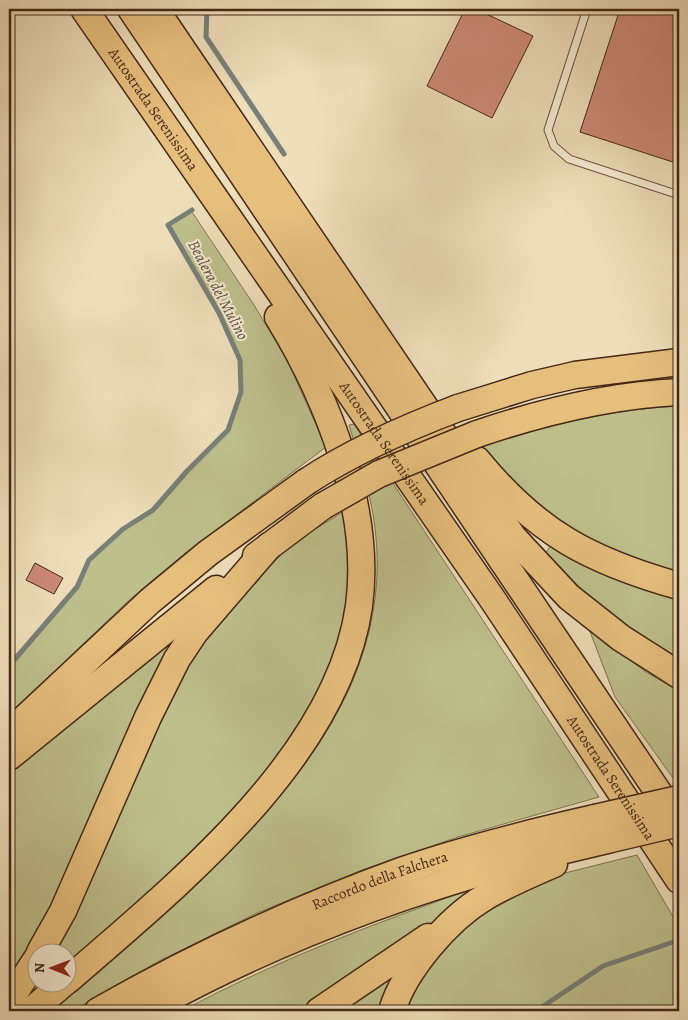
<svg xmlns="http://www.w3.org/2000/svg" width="688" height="1020" font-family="Alegreya,serif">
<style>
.green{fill:#bec08c;stroke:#807452}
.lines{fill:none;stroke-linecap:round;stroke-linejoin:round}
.stream{stroke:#788078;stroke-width:5}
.building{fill:#cd8878;stroke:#432817}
.lane-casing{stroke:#6e5640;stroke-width:9}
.highway-casing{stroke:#432817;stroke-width:29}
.lane{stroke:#f4ead2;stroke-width:7}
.highway{stroke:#e7bf7d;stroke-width:26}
.highway-bridge-casing{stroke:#432817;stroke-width:29;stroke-linecap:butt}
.highway-bridge{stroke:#e7bf7d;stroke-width:26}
.labels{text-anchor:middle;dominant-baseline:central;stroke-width:4;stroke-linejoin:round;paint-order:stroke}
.street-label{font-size:15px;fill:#432817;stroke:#f4ead2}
.water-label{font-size:16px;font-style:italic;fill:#594c40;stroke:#f4ead2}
</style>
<rect width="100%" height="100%" fill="#eedeba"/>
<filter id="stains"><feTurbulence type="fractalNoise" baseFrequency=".004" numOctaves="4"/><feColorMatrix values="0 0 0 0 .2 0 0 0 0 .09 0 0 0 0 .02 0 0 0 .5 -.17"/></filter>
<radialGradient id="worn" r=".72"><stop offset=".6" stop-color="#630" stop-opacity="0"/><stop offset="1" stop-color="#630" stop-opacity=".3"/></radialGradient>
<!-- green -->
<path class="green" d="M192 212 254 305 287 360 326 447 183 555 127 602 9 715V669L79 587 90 561 123 531 155 511 188 473 229 431 242 392 241 360 220 313 170 225Z
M679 406V579L553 524 500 474 478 446C544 427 610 409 679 406Z
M354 424 599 797 458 837 362 870 257 913 161 960 72 1011H53C190 885 401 740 375 528 371 493 359 459 349 425Z
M343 512C347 540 352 570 348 599 325 750 174 866 68 964V952H52L181 667 246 588 297 540Z
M551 545 679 597V660C628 632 586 595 545 554Z
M589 629 646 672 679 691V777L673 778 615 697Z
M165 644 169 647 59 898 9 987V773Z
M637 855 679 927V1011H402L422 967 465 924 541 879Z
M472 889 474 895 303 1011H182C275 961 373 924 472 889Z
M397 970 382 1011H337Z"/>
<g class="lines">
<!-- stream -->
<path class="stream" d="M207 9 206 37 284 154
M9 666 77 587 89 560 123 529 153 510 187 471 228 430 241 392 240 360 219 313 168 225 192 210
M536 1011 603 966 679 940"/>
</g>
<!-- building -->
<path class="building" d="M465 9H476L533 36 492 118 427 86Z
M620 9H679V164L580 132Z
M678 168H679V184L674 182Z
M35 563 63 578 54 594 26 580Z"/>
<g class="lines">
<defs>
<path id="lane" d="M587 9 548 130 554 146 569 159 679 195"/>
<g id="highway">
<path id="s1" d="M84 9 493 600 679 880"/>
<path d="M131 9 677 820"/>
<path d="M155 9 513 537 569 597 621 638 679 675"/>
<path d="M458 408 532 385 575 375 679 362"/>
<path d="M477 434C542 412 610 395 679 392"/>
<path d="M477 460C537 533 590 561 679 586"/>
<path d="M256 556 323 506"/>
<path d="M9 733 150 601 208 553 306 482"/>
<path d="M9 757 216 589"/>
<path d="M40 952 63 911 148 717 177 659 195 632 269 546"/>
<path d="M68 980C176 886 338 757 359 606 372 509 328 399 278 317"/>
<path d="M9 1001 38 957"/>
<path d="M31 1011 65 982"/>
<path id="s2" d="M98 1011C195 956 296 909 401 871 464 849 529 833 595 818"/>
<path d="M146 1011C291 930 446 876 607 840"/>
<path d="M319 1011 428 937"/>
<path d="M392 1011C404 970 448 919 485 897 507 884 531 874 554 864"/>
</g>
</defs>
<!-- lane casing -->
<use href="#lane" class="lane-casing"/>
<!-- highway casing -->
<use href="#highway" class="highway-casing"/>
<!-- lane -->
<use href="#lane" class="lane"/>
<!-- highway -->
<use href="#highway" class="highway"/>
<defs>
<path id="highway-bridge" d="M306 482C353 451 405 428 458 408
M323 506 379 474 477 434
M595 818 679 799
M607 840 679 823"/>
</defs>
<!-- highway-bridge casing -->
<use href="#highway-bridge" class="highway-bridge-casing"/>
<!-- highway-bridge -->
<use href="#highway-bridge" class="highway-bridge"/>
</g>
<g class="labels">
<!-- street labels -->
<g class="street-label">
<text stroke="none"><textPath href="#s1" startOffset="122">Autostrada Serenissima</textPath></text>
<text stroke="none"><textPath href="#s1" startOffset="528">Autostrada Serenissima</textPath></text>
<text stroke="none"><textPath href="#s1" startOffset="932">Autostrada Serenissima</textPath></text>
<text stroke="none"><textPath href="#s2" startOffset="311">Raccordo della Falchera</textPath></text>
</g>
<!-- water labels -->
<g class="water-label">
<text transform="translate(218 290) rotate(62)">Bealera del Mulino</text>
</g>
</g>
<!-- margin -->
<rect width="688" height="1020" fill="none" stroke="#eedeba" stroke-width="30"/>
<rect x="10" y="10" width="668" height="1000" fill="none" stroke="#432817" stroke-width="2.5"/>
<rect x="15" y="15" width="658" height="990" fill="none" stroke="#432817"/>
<!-- north arrow -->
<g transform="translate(52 968) rotate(271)"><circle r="24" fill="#f4ead2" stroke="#ad9c87"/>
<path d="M0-4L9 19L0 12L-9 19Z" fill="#8f2418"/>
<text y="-8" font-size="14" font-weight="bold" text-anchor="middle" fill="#432817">N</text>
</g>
<rect width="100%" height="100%" filter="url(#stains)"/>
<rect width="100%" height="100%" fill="url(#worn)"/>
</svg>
